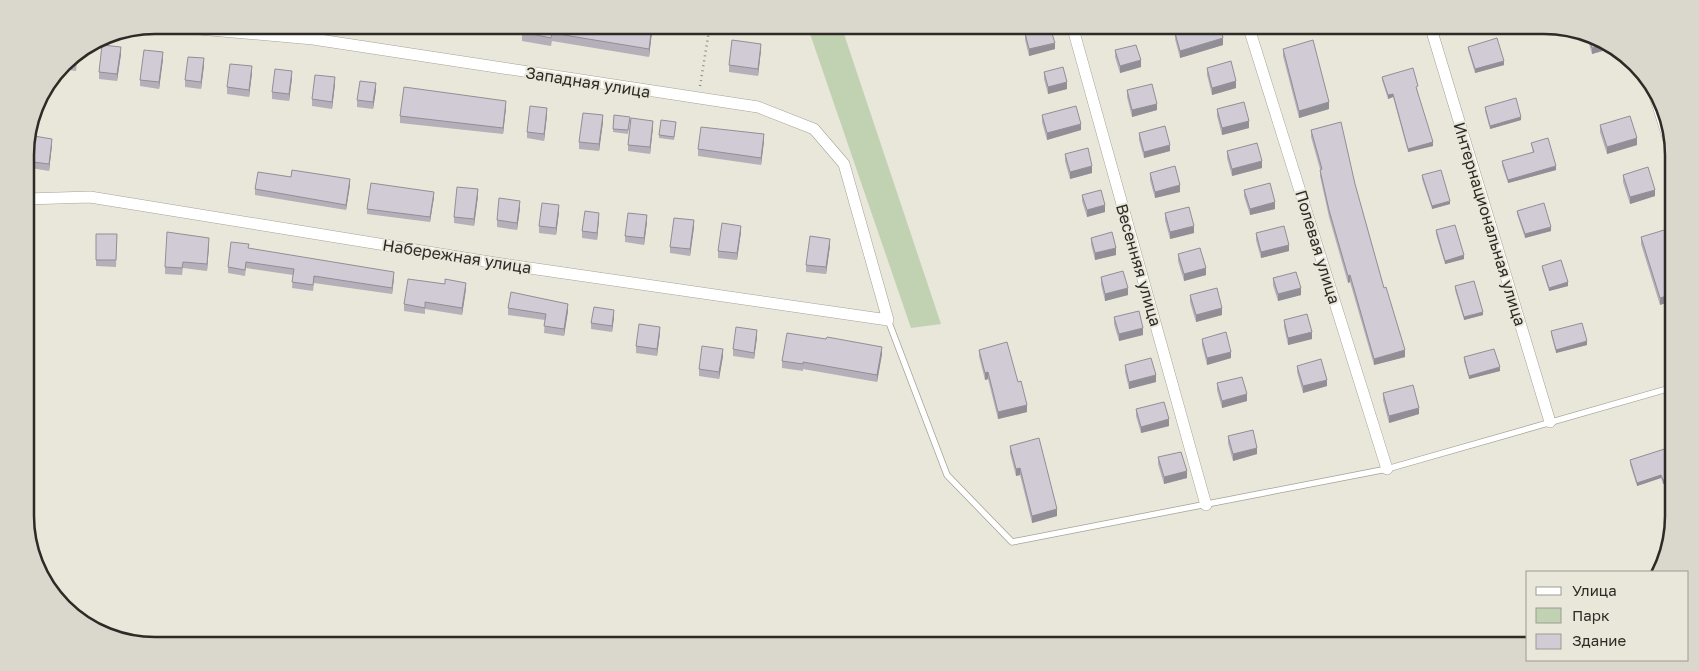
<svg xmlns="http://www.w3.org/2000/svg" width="1699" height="671" font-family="'Golos Text',sans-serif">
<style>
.green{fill:#c1d2b2}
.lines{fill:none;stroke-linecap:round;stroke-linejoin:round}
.lane-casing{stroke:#a5a296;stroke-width:7}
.street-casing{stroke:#a5a296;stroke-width:12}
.path{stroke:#8d8b82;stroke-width:2.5;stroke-dasharray:1 4;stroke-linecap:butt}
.lane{stroke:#fff;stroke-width:5.5}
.street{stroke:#fff;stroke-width:11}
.wall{fill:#b4afb8}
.shaded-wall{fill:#928e96}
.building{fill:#d1cbd6;stroke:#928e96}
.labels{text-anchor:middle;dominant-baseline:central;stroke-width:4;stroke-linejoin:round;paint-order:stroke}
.street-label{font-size:16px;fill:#2c2b26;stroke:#e9e6da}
.rim{fill:none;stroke:#2c2b26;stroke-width:2.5}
</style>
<rect width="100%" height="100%" fill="#e9e6da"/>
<!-- green -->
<path class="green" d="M807 25H841L941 324 911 328Z"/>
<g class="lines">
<defs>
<path id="lane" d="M888 320 947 475 1012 542 1387 469 1674 387"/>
<path id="street" d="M308 25 313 39
M1072 25 1206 505
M1248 25 1387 469
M1430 25 1550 422
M1654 93 1673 153
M26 199 90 197 502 264 888 320 844 164 814 129 758 107 313 39 153 25"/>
</defs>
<!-- lane casing -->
<use href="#lane" class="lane-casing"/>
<!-- street casing -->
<use href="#street" class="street-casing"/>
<!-- path -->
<path class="path" d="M700 86 710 25"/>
<!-- lane -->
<use href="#lane" class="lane"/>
<!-- street -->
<use href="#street" class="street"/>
</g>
<!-- wall -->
<path class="wall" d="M1105 25H1130V28L1108 34Z
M1273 25H1306V27L1276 35Z
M1579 31 1586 32 1609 48V49L1592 54 1587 37 1581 39Z
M522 32H652L649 57 552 41 551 46 522 41Z
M1025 33 1055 49 1029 56 1025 40Z
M1175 33 1223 45 1180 58 1175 39Z
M1468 47 1504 65 1475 73 1468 50Z
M1283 49 1329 109 1299 118 1283 56Z
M761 50 758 76 729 72V65Z
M1115 50 1141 67 1120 73 1115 57Z
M78 52 76 71 60 69 69 57Z
M121 54 117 81 99 79V72Z
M163 59 159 89 140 86V80Z
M204 65 201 89 185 87V80Z
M1207 68 1236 88 1212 95 1207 75Z
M1044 72 1067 89 1048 94 1044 79Z
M252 73 249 97 227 94V87Z
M1382 77 1418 90H1417L1433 146 1408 152 1393 97 1388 99 1382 80Z
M292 78 289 101 272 99V92Z
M335 84 332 109 312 106V99Z
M376 90 373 109 357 107V100Z
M1127 90 1157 110 1132 117 1127 97Z
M1485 107 1521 120 1490 129 1485 111Z
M506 108 503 134 400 123V116Z
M1217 109 1249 128 1222 135 1217 116Z
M547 115 544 141 527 138V132Z
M614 115 630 120 628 134 613 132Z
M1042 115 1081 130 1047 140 1042 122Z
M603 122 599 151 579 149V142Z
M676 125 674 140 659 138V135Z
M1600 125 1637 145 1607 154 1600 132Z
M653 127 650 154 628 151V145Z
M1311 130 1355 184 1384 288 1405 357 1374 365 1350 282 1348 283 1329 217 1320 176V169L1311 137Z
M1139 133 1170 151 1144 158 1139 140Z
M764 141 761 165 698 156V149Z
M1531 143 1556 170 1508 183 1502 165V161L1533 153Z
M52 145 49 171 25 167V146Z
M1227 151 1262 168 1232 176 1227 158Z
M1065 154 1092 173 1070 179 1065 161Z
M1150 173 1180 192 1155 198 1150 180Z
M1422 175 1450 204 1432 209 1422 179Z
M1623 175 1655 196 1630 204 1623 182Z
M350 185 346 210 255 195V189Z
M1244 190 1275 209 1250 215 1244 196Z
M1082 195 1105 212 1087 217 1082 201Z
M478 196 474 226 454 223V217Z
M434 197 430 222 367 214V209Z
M520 208 517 230 497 227V220Z
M1517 211 1551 231 1525 238 1517 214Z
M559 212 556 235 539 233V226Z
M1165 213 1194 233 1170 239 1165 220Z
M599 219 597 240 582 238V231Z
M647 222 644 245 625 242V236Z
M694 227 690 256 670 253V247Z
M1436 230 1464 259 1445 264 1436 234Z
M741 232 737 260 718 258V251Z
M1256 233 1289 251 1261 258 1256 240Z
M96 234H117L116 267 96 266Z
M1673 234 1660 305 1641 244V237Z
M26 235 30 261V267L26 268Z
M1091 238 1116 255 1095 260 1091 244Z
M209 245 207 271 183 268 182 275 165 274V267Z
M830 246 826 274 806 272V265Z
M249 249 394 278 392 294 314 283 313 291 292 288 293 275 246 268 245 276 228 273V267Z
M1178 254 1206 275 1184 281 1178 261Z
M1542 266 1568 286 1549 291 1542 269Z
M1101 277 1128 295 1105 301 1101 284Z
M1273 278 1301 295 1278 301 1273 285Z
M445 284 466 289 462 315 425 309V314L404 311V304Z
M1455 286 1483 315 1464 320 1455 290Z
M1190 295 1222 315 1196 322 1190 302Z
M508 308 568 311 564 336 544 333 545 320 508 315Z
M614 317 612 332 591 329V323Z
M1114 317 1143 335 1119 341 1114 324Z
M1284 320 1312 339 1288 345 1284 327Z
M1551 331 1587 345 1556 353 1551 334Z
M660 333 657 356 636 353V346Z
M757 337 754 359 733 356V349Z
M1202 339 1231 358 1207 365 1202 345Z
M979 350 1018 382 1027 412 998 419 988 379 985 380 979 356Z
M882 354 877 382 803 369V371L782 368V361Z
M723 356 719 379 699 376V369Z
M1464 357 1500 371 1469 379 1464 361Z
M1125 365 1156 382 1129 389 1125 372Z
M1297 366 1327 386 1303 393 1297 372Z
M1217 383 1247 401 1222 408 1217 390Z
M1383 393 1419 414 1389 423 1383 400Z
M1136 409 1169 426 1141 433 1136 416Z
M1228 436 1257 454 1233 461 1228 443Z
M1010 446 1057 516 1032 523 1020 475 1016 476 1010 453Z
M1674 446V480L1663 484 1661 478 1637 486 1630 464V460Z
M1158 457 1187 478 1164 484 1158 464Z"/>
<!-- shaded-wall -->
<path class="shaded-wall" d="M652 25V32L649 57V49Z
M1115 25H1130V28L1108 34V27Z
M1289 25H1306V27L1276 35V29Z
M1371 25H1383L1368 30V26Z
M1581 32H1587V37L1581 39Z
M1223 38V45L1180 58V51Z
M1055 43V49L1029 56V49Z
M761 44V50L758 76V69Z
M1604 44 1609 48V49L1592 54V48Z
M121 47V54L117 81V74Z
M163 52V59L159 89V82Z
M204 58V65L201 89V82Z
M1141 60V67L1120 73V66Z
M1504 61V65L1475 73V69Z
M252 66V73L249 97V90Z
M292 71V78L289 101V94Z
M335 77V84L332 109V102Z
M1236 81V88L1212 95V88Z
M1067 82V89L1048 94V87Z
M376 83V90L373 109V102Z
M1393 94V97L1388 99V95Z
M506 101V108L503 134V128Z
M1329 102V109L1299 118V111Z
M1157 104V110L1132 117V110Z
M547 108V115L544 141V134Z
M603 115V122L599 151V144Z
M1521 117V120L1490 129V126Z
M653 121V127L650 154V147Z
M1249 121V128L1222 135V128Z
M1081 124V130L1047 140V133Z
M764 134V141L761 165V158Z
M1637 138V145L1607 154V147Z
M52 139V145L49 171V164Z
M1433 142V146L1408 152V149Z
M1170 145V151L1144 158V152Z
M1262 161V168L1232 176V169Z
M1092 166V173L1070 179V172Z
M1556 166V170L1508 183V180Z
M350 179V185L346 210V205Z
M1180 185V192L1155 198V192Z
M478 189V196L474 226V219Z
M1655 190V196L1630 204V197Z
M434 192V197L430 222V217Z
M520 201V208L517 230V223Z
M1450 201V204L1432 209V206Z
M1275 202V209L1250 215V209Z
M559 205V212L556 235V228Z
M1105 205V212L1087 217V210Z
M599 213V219L597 240V233Z
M647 215V222L644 245V238Z
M694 220V227L690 256V249Z
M741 226V232L737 260V253Z
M1194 226V233L1170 239V232Z
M1551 227V231L1525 238V234Z
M209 238V245L207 271V264Z
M830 239V246L826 274V267Z
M1289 245V251L1261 258V252Z
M1116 248V255L1095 260V253Z
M1464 255V259L1445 264V261Z
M1206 268V275L1184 281V274Z
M394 272V278L392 294V288Z
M1350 275V282L1348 283V276Z
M1568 282V286L1549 291V288Z
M466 283V289L462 315V308Z
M1128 288V295L1105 301V294Z
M1301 288V295L1278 301V294Z
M1673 294V301L1660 305V298Z
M568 304V311L564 336V329Z
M1222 308V315L1196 322V315Z
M614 310V317L612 332V326Z
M1483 312V315L1464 320V317Z
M660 327V333L657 356V349Z
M1143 328V335L1119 341V334Z
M757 330V337L754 359V353Z
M1312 332V339L1288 345V338Z
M1587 341V345L1556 353V350Z
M882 347V354L877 382V375Z
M723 349V356L719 379V372Z
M1405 350V357L1374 365V359Z
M1231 352V358L1207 365V358Z
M1500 367V371L1469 379V376Z
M988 372V379L985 380V373Z
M1156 375V382L1129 389V382Z
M1327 380V386L1303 393V386Z
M1247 394V401L1222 408V401Z
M1027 405V412L998 419V412Z
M1419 408V414L1389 423V416Z
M1169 419V426L1141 433V427Z
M1257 448V454L1233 461V454Z
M1020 468V475L1016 476V469Z
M1187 471V478L1164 484V477Z
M1661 475V478L1637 486V483Z
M1674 477V480L1663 484V480Z
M1057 509V516L1032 523V516Z"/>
<!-- building -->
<path class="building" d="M524 25H652L649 49 552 33 551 38 522 32Z
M1201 25H1220L1223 38 1180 51 1175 33Z
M1275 25H1289L1276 29Z
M1050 27 1055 43 1029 49 1025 33Z
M1588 33 1604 44 1592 48Z
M1497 38 1504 61 1475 69 1468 47Z
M732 40 761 44 758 69 729 65Z
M1313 40 1329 102 1299 111 1283 49Z
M102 45 121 47 117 74 99 72Z
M1136 45 1141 60 1120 66 1115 50Z
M144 50 163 52 159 82 140 80Z
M77 52 76 64 64 63 69 57Z
M188 57 204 58 201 82 185 80Z
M1231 61 1236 81 1212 88 1207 68Z
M230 64 252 66 249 90 227 87Z
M1063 67 1067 82 1048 87 1044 72Z
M1413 68 1418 86 1416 87 1433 142 1408 149 1393 94 1388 95 1382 77Z
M275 69 292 71 289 94 272 92Z
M315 75 335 77 332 102 312 99Z
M360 81 376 83 373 102 357 100Z
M1152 84 1157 104 1132 110 1127 90Z
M404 87 506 101 503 128 400 116Z
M1516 98 1521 117 1490 126 1485 107Z
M1244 102 1249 121 1222 128 1217 109Z
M530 106 547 108 544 134 527 132Z
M1076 106 1081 124 1047 133 1042 115Z
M583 113 603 115 599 144 579 142Z
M614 115 630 117 628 130 613 129Z
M1630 116 1637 138 1607 147 1600 125Z
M631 118 653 121 650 147 628 145Z
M661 120 676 122 674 137 659 135Z
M1341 122 1355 184 1384 288 1386 287 1405 350 1374 359 1350 275 1348 276 1329 210 1320 170 1322 169 1311 130Z
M1165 126 1170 145 1144 152 1139 133Z
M701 127 764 134 761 158 698 149Z
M28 135 52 139 49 164 25 161V146Z
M1548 138 1556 166 1508 180 1502 161 1534 152 1531 143Z
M1257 143 1262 161 1232 169 1227 151Z
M1088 148 1092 166 1070 172 1065 154Z
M1175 166 1180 185 1155 192 1150 173Z
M1648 167 1655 190 1630 197 1623 175Z
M292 170 350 179 346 205 255 189 258 172 291 177Z
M1441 170 1450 201 1432 206 1422 175Z
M371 183 434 192 430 217 367 209Z
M1270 183 1275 202 1250 209 1244 190Z
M457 187 478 189 474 219 454 217Z
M1101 190 1105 205 1087 210 1082 195Z
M499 198 520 201 517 223 497 220Z
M542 203 559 205 556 228 539 226Z
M1544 203 1551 227 1525 234 1517 211Z
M1189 207 1194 226 1170 232 1165 213Z
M585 211 599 213 597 233 582 231Z
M628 213 647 215 644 238 625 236Z
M674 218 694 220 690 249 670 247Z
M722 223 741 226 737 253 718 251Z
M1455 225 1464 255 1445 261 1436 230Z
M1284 226 1289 245 1261 252 1256 233Z
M1671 228 1673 234V294L1660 298 1641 237Z
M167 232 209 238 207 264 183 262 182 268 165 267Z
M1112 232 1116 248 1095 253 1091 238Z
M96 234H117L116 260H96Z
M26 235H27L30 261H26Z
M810 236 830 239 826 267 806 265Z
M231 242 249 244 248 248 394 272 392 288 314 276 313 285 292 282 294 269 246 262 245 270 228 267Z
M1200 248 1206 268 1184 274 1178 254Z
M1561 260 1568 282 1549 288 1542 266Z
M1123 271 1128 288 1105 294 1101 277Z
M1296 272 1301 288 1278 294 1273 278Z
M408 279 445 284V279L466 283 462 308 425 302V308L404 304Z
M1474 281 1483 312 1464 317 1455 286Z
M1217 288 1222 308 1196 315 1190 295Z
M511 292 568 304 564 329 544 326 546 314 508 308Z
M594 307 614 310 612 326 591 323Z
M1139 311 1143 328 1119 334 1114 317Z
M1307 314 1312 332 1288 338 1284 320Z
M1582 323 1587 341 1556 350 1551 331Z
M639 324 660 327 657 349 636 346Z
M736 327 757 330 754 353 733 349Z
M1226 332 1231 352 1207 358 1202 339Z
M787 333 826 339 827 337 882 347 877 375 803 362V364L782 361Z
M1007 342 1018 382 1021 381 1027 405 998 412 988 372 985 373 979 350Z
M702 346 723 349 719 372 699 369Z
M1494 349 1500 367 1469 376 1464 357Z
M1151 358 1156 375 1129 382 1125 365Z
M1321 359 1327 380 1303 386 1297 366Z
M1242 377 1247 394 1222 401 1217 383Z
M1413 385 1419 408 1389 416 1383 393Z
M1164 402 1169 419 1141 427 1136 409Z
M1253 430 1257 448 1233 454 1228 436Z
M1039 438 1057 509 1032 516 1020 468 1016 469 1010 446Z
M1674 446V477L1663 480 1661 475 1637 483 1630 460Z
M1181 452 1187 471 1164 477 1158 457Z"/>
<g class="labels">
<!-- street labels -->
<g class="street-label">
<text transform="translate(588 82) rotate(9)">Западная улица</text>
<text transform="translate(1490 224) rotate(73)">Интернациональная улица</text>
<text transform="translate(1318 247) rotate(73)">Полевая улица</text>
<text transform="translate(457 256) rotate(9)">Набережная улица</text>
<text transform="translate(1139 265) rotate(74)">Весенняя улица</text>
</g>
</g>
<!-- crop -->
<path d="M0 0H1699V671H0ZM155 34H1544A121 121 0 0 1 1665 155V516A121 121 0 0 1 1544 637H155A121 121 0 0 1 34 516V155A121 121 0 0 1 155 34Z" fill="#dad7cc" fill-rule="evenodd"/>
<path class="rim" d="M155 34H1544A121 121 0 0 1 1665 155V516A121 121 0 0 1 1544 637H155A121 121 0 0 1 34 516V155A121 121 0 0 1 155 34Z"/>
<!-- legend -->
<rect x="1526" y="571" width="162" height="90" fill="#e9e6da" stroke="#9d9b92"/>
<rect x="1536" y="587" width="25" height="8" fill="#ffffff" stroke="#9d9b92"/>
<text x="1572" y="596" font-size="15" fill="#2c2b26">Улица</text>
<rect x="1536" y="608" width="25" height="15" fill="#c1d2b2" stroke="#9d9b92"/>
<text x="1572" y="621" font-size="15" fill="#2c2b26">Парк</text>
<rect x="1536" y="634" width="25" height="15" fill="#d1cbd6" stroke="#9d9b92"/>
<text x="1572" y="646" font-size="15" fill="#2c2b26">Здание</text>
</svg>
